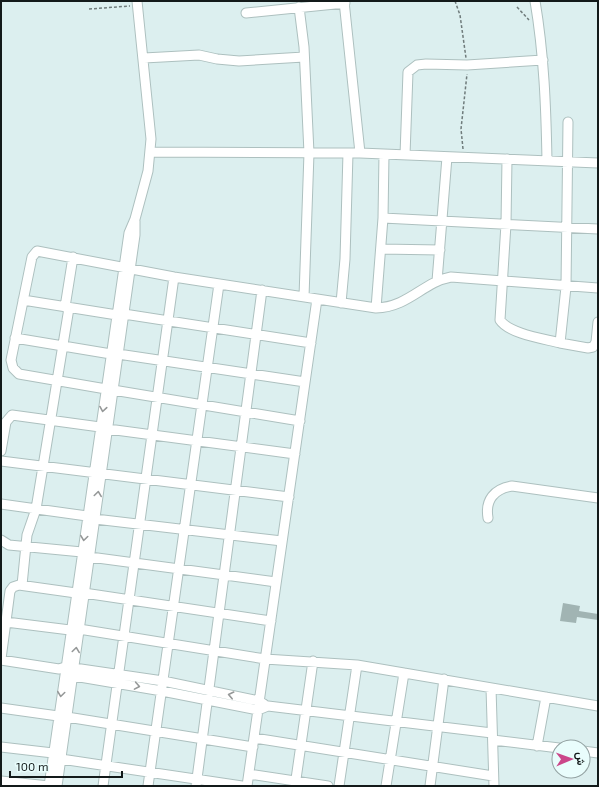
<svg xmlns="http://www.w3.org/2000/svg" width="599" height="787" font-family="'Exo 2',Vazirmatn,sans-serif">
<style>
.building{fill:#a1b4b3}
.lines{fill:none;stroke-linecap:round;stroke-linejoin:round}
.minor-casing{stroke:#adc0bf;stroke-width:11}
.path{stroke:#6f7b7b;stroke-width:1.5;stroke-dasharray:3 2;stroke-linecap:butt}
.minor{stroke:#fff;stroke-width:9}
.oneway{stroke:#959898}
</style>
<rect width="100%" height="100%" fill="#dcefef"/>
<!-- building -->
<path class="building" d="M563 603 580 606 579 611 598 614V620L577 617 576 623 560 621Z"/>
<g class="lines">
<defs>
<path id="minor" d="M344 1 360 153
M535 1C544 54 546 107 547 161
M299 7 304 47 309 153 304 297
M246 13 345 3
M144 58 199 55 217 59 239 61 304 57
M568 122 566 287 560 343 588 348 593 347 596 342 598 322
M150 152 360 153 598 163
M405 155 408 72 417 65 426 64 467 65 543 60
M507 159 506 224 500 320C509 334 545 339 560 343
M383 218 598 229
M381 249 440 250
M437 281 447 157
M23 300 117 315
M341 303 345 259 348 153
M65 307 73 257
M376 308 383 218 384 154
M124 314 311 343
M15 338 111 354
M118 354 305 382
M106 389 19 374 13 368 11 360 32 257 37 251 174 277 376 308C409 307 423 282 451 277L598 288
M113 390 300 421
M108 429 295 454
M1 451 6 422 12 415 100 427
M1 461 289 497
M1 504 87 516
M488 518C485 500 494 489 512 486L598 498
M95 519 282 541
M1 540 9 545 82 552
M90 557 276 582
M22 585 27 535 36 509 69 308
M84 593 271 621
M6 622 70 630
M79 629 265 659 357 665 598 706
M1 659 10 591 13 587 19 585 76 593
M1 660 59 669 65 667 74 668 163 681 259 701 264 704
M68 675 162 691 258 710 268 706 492 733
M491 688 494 786
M1 708 58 716
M67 717 253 747
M254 738 493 776
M493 740 559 748
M537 746 546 697
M1 747 53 753
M583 751 598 753
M61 759 242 786
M249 774 328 786
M1 781 49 786
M49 786 129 233 135 219 148 171 151 139 137 1
M57 786 135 235V221
M103 786 174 277
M148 786 219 284
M196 786 262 290
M247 786 317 299
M295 786 313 661
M339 786 357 665
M386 786 404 673
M430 786 444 679"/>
</defs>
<!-- minor casing -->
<use href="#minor" class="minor-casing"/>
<!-- path -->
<path class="path" d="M455 1 460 15 466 58
M517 7 529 20
M89 9 130 6
M463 149 461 129 467 74"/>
<!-- minor -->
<use href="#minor" class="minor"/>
</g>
<!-- one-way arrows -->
<defs><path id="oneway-chevron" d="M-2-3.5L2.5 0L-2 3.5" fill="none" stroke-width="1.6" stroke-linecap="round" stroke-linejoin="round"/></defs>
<g class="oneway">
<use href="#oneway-chevron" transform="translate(103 409) rotate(99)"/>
<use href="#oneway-chevron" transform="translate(98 494) rotate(-82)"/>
<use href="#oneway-chevron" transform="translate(84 538) rotate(98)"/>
<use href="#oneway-chevron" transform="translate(76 650) rotate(-82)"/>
<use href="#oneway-chevron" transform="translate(137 686) rotate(10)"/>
<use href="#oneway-chevron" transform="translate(61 694) rotate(98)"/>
<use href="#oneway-chevron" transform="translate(231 695) rotate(-167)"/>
</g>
<!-- border -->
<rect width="599" height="787" fill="none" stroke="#131a1a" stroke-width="4"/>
<!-- north arrow -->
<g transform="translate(571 759) rotate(88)"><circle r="19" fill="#e9fdfc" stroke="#93a2a2"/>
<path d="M0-3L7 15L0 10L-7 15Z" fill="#cb478a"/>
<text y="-6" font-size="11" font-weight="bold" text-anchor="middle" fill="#131a1a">ش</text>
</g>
<!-- scale -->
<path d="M10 771v6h112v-6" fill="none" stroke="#131a1a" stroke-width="2"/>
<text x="16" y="771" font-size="12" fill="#131a1a" stroke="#e9fdfc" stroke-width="3" paint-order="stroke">100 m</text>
</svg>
